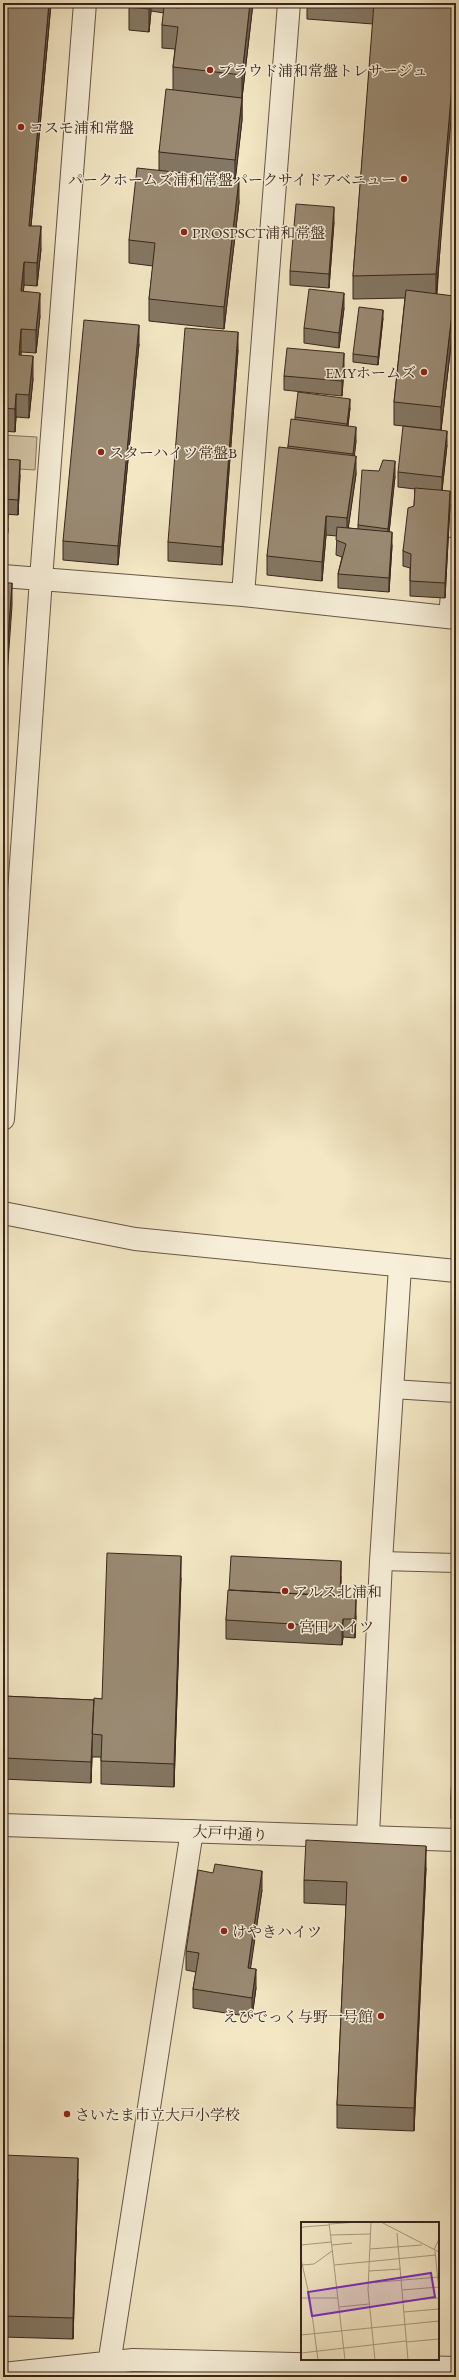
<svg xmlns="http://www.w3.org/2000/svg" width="459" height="2380" font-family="'EB Garamond','Noto Serif JP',serif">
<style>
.green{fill:#d3c6a7;stroke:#867661}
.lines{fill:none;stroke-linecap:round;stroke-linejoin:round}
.service-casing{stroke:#685645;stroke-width:20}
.minor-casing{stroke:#685645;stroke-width:24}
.tertiary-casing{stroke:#685645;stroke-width:24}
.service{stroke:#f7efd9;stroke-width:18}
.minor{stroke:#f7efd9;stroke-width:22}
.tertiary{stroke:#f7efd9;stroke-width:22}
.wall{fill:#847763;stroke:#39251b}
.shaded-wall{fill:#6c6150;stroke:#39251b}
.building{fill:#9a8a73;stroke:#39251b}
.poi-dot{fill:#8f2418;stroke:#f7efd9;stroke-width:1.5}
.labels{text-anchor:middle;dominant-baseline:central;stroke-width:3;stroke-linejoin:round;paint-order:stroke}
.poi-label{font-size:15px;fill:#39251b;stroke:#f7efd9;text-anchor:start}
.street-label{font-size:15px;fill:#39251b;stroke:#f7efd9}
.inset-road{fill:none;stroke:#a99980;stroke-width:1}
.view{fill:#7b2cbf;fill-opacity:0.15;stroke:#7b2cbf;stroke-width:2}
.inset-edge{fill:none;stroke:#39251b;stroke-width:2}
</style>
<rect width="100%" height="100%" fill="#f3e7c4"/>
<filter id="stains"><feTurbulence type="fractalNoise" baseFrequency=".005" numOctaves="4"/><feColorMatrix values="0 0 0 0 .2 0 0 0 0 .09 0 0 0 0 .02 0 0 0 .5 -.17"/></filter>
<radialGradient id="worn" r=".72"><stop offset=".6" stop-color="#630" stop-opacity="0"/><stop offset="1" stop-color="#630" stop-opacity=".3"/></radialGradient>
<!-- green -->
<path class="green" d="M3 435 37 437 35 470 3 468Z"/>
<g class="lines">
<defs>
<path id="service" d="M392 1389 456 1393
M381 1561 456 1563"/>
<path id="minor" d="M3 576 243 595 456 618
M243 595 289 3
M450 617 456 547
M3 1119 41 579 85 3
M3 1213 135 1239 456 1271
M368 1836 381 1561 400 1267
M3 2374 133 2360 456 2368
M107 2377 192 1831"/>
<path id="tertiary" d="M3 1825 456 1840"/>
</defs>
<!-- service casing -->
<use href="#service" class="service-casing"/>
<!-- minor casing -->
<use href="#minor" class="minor-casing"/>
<!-- tertiary casing -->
<use href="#tertiary" class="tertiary-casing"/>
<!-- service -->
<use href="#service" class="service"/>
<!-- minor -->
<use href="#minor" class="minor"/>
<!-- tertiary -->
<use href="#tertiary" class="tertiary"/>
</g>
<!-- wall -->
<path class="wall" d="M3 3H64L63 6 51 4 31 226 41 249 37 286 24 285 23 291 40 316 36 353 21 352V355L33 379 29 418 16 417 15 432 3 431Z
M110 3H253L242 98V120L235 179 239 202 224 329 149 321V299L153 266 129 263V240L159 170V152L173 90V67L175 49 162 48V25L164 13 151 11 149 32 129 30V7L110 5Z
M307 3H456L437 294 454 319 441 430 394 425V402L405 298 353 299V276L373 24 307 19Z
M334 222 329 288 290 285V271Z
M344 308 339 348 304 343V328Z
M383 318 378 365 353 362V354Z
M139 344 118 565 63 560V541Z
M238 350 222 565 168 561V542Z
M344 368 342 396 284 390V376Z
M350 408 348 426 356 441 354 455 356 474 348 528 358 529V525L395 476 389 532 392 546 389 592 338 588V574L342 557 336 555 337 536 326 535 322 581 267 575V556L288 446 295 419V417Z
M447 445 442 490 450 505 445 598 410 596V568L403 566V551L414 506 415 489 398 487V472Z
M3 459 20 475 18 515 3 514Z
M3 514 8 529 5 565 3 564Z
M341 1576V1596L356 1616 355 1638 343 1637 342 1645 226 1639V1620L229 1590Z
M181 1578 174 1787 101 1784V1757H92L91 1783 3 1779V1696L94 1700 102 1699Z
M456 1653V1819H451V1800Z
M426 1868 414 2131 337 2128V2105L346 1905 304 1903V1880Z
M262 1890 250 1968 256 1988 252 2017 193 2008V1989L196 1972 186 1970V1951Z
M3 2155 78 2179 73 2339 3 2337Z"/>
<!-- shaded-wall -->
<path class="shaded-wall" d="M49 3H51L29 248V226Z
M149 3H151V11L149 32Z
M250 3H253L242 98V75Z
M456 38V61L436 297V274Z
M242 98V120L235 183V160Z
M239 179V202L224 329V307Z
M334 207V222L329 288V274Z
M41 226V249L37 286V263Z
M24 262V285L21 314V291Z
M40 293V316L36 353V330Z
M344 293V308L339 348V333Z
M454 296V319L441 430V407Z
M383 310V318L378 365V357Z
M139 325V344L118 565V546Z
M21 329V352L19 378V355Z
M238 332V350L222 565V547Z
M344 353V368L342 396V381Z
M33 356V379L29 418V395Z
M16 394V417L15 432V409Z
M350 399V408L347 432V424Z
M356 427V441L353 469V454Z
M447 431V445L442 491V477Z
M356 456V474L347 537V518Z
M20 460V475L18 515V500Z
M395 461V476L388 543V529Z
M450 491V505L445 598V583Z
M8 514V529L5 565V550Z
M326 516V535L322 581V562Z
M392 532V546L389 592V578Z
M12 583V606L3 732V709Z
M181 1556V1578L174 1787V1764Z
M341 1561V1576L340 1611V1597Z
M356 1597V1616L355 1638V1619Z
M343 1619V1637L342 1645V1627Z
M92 1736V1757L91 1783V1762Z
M426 1846V1868L414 2131V2108Z
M262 1871V1890L248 1986V1968Z
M256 1969V1988L252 2017V1998Z
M78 2158V2179L73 2339V2318Z"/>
<!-- building -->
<path class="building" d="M3 3H49L29 226H41L37 263 24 262 21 291 40 293 36 330 21 329 19 355 33 356 29 395 16 394 15 409 3 408Z
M130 3H149V9L129 7Z
M179 3H250L242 75 173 67 178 27 162 25 164 6 179 8Z
M374 3H456V38L436 274 353 276Z
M166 89 242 98 235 160 159 152Z
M137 168 239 179 224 307 149 299 155 243 129 240Z
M296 204 334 207 329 274 290 271Z
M309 289 344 293 339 333 304 328Z
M406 290 454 296 441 407 394 402Z
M359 307 383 310 378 357 353 354Z
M84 320 139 325 118 546 63 541Z
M185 328 238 332 222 547 168 542Z
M287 348 344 353 342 381 284 376Z
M298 392 350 399 347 424 295 417Z
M291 419 356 427 353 454 288 446Z
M403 426 447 431 442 477 398 472Z
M279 447 356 456 347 518 326 516 322 562 267 556Z
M3 459 20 460 18 500 3 499Z
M383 460 395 461 388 529 358 525 362 470 379 471Z
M415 488 450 491 445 583 410 581 411 554 403 551 408 508 414 506Z
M3 514H8L5 550H3Z
M337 527 392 532 389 578 338 574 346 544 336 540Z
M3 583H12L3 709Z
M107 1553 181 1556 174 1764 101 1761 102 1735 92 1734 94 1698 102 1699Z
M231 1556 341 1561 340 1596 229 1590Z
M228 1590 356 1597 355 1619H343L342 1627 226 1620Z
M456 1653V1800H451Z
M3 1696 94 1700 91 1762 3 1758Z
M306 1840 426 1846 414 2108 337 2105 347 1882 304 1880Z
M215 1864 262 1871 248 1968 256 1969 252 1998 193 1989 199 1953 186 1951 198 1870 213 1873Z
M3 2155 78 2158 73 2318 3 2316Z"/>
<!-- markers -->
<g class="poi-dot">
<circle cx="210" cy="70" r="4"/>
<circle cx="21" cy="127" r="4"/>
<circle cx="404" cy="179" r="4"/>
<circle cx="184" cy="232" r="4"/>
<circle cx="424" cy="372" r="4"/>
<circle cx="101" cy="452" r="4"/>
<circle cx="285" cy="1591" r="4"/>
<circle cx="291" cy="1626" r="4"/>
<circle cx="224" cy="1931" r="4"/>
<circle cx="381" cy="2016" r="4"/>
<circle cx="67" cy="2114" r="4"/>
</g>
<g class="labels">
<!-- poi labels -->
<g class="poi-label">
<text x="218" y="70">プラウド浦和常盤トレサージュ</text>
<text x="29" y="127">コスモ浦和常盤</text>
<text x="396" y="179" text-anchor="end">パークホームズ浦和常盤パークサイドアベニュー</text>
<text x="192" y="232">PROSPSCT浦和常盤</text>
<text x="416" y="372" text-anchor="end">EMYホームズ</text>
<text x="109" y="452">スターハイツ常盤B</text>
<text x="293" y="1591">アルス北浦和</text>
<text x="299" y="1626">宮田ハイツ</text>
<text x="232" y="1931">けやきハイツ</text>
<text x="373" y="2016" text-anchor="end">えぴでっく与野一号館</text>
<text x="75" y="2114">さいたま市立大戸小学校</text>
</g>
<!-- street labels -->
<g class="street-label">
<text transform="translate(230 1833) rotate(3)">大戸中通り</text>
</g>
</g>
<!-- overview -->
<g transform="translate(301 2222)">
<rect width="138" height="138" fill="#f3e7c4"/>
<path class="inset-road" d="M28 0 44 138M70 0 67 68 74 138M80 0 138 30M29 2 57 0M0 7 2 5 28 3M96 11 107 138M30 13 70 12M0 23 30 20M31 23 51 21M69 27 121 23M133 28 138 17M134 29 138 69M0 37 9 77 17 138M1 43 13 42 31 29M33 43 135 33M68 49 100 47M67 61 138 55M101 68 138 65M0 76H37M102 79 138 76M38 85 68 82M103 90 138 87M0 113 138 99M105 120 138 117M0 131 105 119"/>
<path class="view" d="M130 51 134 75 11 94 7 70Z"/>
<rect width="138" height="138" class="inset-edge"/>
</g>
<!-- margin -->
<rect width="459" height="2380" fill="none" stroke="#f3e7c4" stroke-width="16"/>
<rect x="4" y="4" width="451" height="2372" fill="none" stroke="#39251b" stroke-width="2"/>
<rect x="8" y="8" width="443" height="2364" fill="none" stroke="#39251b"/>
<rect width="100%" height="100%" filter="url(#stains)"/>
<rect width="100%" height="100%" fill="url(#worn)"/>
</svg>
